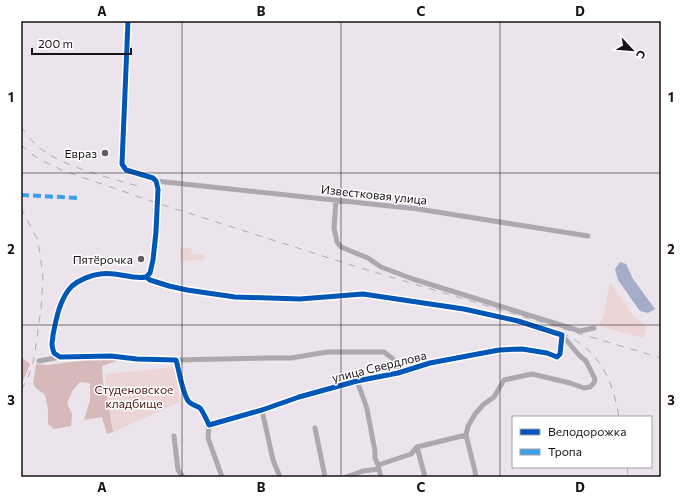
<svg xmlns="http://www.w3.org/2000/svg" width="682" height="498" font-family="Commissioner,sans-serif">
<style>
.green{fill:#ebd6d5}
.forest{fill:#d6bab9}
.water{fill:#a4adc8}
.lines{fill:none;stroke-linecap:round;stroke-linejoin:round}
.minor{stroke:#aba9af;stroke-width:5}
.rail{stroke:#afaab0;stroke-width:1;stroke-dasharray:7 7;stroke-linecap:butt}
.quiet{stroke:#3da1ea;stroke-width:4;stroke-dasharray:8 4;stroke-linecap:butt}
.cycleway-casing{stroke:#fff;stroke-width:8}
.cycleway{stroke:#0057b8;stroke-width:5}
.grid{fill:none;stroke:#181217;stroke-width:1;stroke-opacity:0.55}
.poi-dot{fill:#625c62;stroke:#fff;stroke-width:1.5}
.labels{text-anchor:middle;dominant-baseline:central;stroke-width:3;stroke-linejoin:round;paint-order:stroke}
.poi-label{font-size:12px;fill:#181217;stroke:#fff;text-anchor:end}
.street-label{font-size:12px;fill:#181217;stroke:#fff}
.park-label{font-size:12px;fill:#4c160d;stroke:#fff}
.neatline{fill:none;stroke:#181217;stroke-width:1.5}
.grid-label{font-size:13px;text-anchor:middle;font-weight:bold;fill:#181217}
</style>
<rect width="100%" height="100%" fill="#ece4ec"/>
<!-- green -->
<path class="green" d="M180 248H191L192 254H204V260L180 261Z
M610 282 634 317 647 327 644 338 599 326 604 313Z
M174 367 180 402 113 432 105 374Z"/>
<!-- forest -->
<path class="forest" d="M21 357 30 364 21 386Z
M102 358 120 360 102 366 103 382 107 396 113 432 107 434 102 417 84 420 90 400V383L80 382 73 390 67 403 72 414 71 426 54 429 48 424V409L45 395 36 388 33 384 36 364 48 365Z"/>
<!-- water -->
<path class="water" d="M620 262 626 264 633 279 655 309 648 313 640 311 618 280 615 269Z"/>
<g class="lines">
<!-- minor -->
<path class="minor" d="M128 21 122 164 126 170 153 178 156 181 158 189 156 232 153 260 150 273 146 277C131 280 117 271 100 274 91 275 79 280 72 286 60 298 56 319 53 335 53 338 52 341 52 344 52 347 53 350 54 353L60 357 111 356 137 359 176 360C179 370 183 396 189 402 192 405 197 406 200 408 204 413 206 419 209 425
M156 181 418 209 588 236
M336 200 334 228 337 242 341 247 368 258 381 267 413 279 580 331 594 328
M146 277 150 280 169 286 187 290 235 297 300 299 363 294 464 309 518 321 562 335 560 354 557 357 547 353 522 349 499 350 430 363 398 373 357 381 299 397 262 410 209 425
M176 360 268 358H291L327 352H384L393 359 399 373
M39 361 60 357
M357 381 364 400 367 409 375 451V458L378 465 381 477
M262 410 273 460 280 477
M209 425 208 438 222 477
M315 428 325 477
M174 436 178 470 183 477
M417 447 425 477
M378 465 411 454 417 447 466 435
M346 477 363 471 379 469
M476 477 474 467 466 435 468 426 475 414 484 404 494 397 504 380 532 374 570 383 584 388 590 387 594 383 595 379 586 361 579 355 562 335"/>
<!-- rail -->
<path class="rail" d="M21 127C26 133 31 140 37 146 64 168 108 177 141 187
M21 145 33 155 45 162 64 171 157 203 354 266 661 358
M21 208 37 239 40 253 43 278 41 309 34 359 29 375 21 391
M562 333C599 350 612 377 619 417
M627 467 628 477"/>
<!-- quiet -->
<path class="quiet" d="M21 195 79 198"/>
<defs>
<path id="cycleway" d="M128 21 122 164 126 170 153 178 156 181 158 189 156 232 153 260 150 273 146 277C131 280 117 271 100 274 91 275 79 280 72 286 60 298 56 319 53 335 53 338 52 341 52 344 52 347 53 350 54 353L60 357 111 356 137 359 176 360C179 370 183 396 189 402 192 405 197 406 200 408 204 413 206 419 209 425L262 410 299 397 357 381 398 373 430 363 499 350 522 349 547 353 557 357 560 354 562 335 518 321 464 309 363 294 300 299 235 297 187 290 169 286 150 280 146 277"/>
</defs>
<!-- cycleway casing -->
<use href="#cycleway" class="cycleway-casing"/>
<!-- cycleway -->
<use href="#cycleway" class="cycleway"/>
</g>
<!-- grid -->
<path class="grid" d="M182 21V477M341 21V477M500 21V477M21 173H661M21 325H661"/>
<!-- markers -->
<g class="poi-dot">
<circle cx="105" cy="153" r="4"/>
<circle cx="141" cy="259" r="4"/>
</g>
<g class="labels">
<!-- poi labels -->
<g class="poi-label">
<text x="97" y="153">Евраз</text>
<text x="133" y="259">Пятёрочка</text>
</g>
<!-- street labels -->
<g class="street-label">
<text transform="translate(374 194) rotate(6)">Известковая улица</text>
<text transform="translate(379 366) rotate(-14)">улица Свердлова</text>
</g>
<!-- park labels -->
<g class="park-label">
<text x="134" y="389">Студеновское<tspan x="134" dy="14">кладбище</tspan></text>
</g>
</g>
<!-- border -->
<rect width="682" height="498" fill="none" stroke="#ffffff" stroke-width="44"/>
<!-- legend -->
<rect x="512" y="416" width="140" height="52" fill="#ffffff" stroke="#a3a0a2"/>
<rect x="520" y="429" width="20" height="6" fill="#0057b8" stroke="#a3a0a2"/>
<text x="548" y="436" font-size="12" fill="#181217">Велодорожка</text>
<rect x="520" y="449" width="20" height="6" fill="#3da1ea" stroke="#a3a0a2"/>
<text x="548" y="456" font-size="12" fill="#181217">Тропа</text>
<!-- north arrow -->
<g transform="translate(632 50) rotate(116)" stroke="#ffffff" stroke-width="3" paint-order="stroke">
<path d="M0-3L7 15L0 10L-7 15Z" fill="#181217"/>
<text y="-6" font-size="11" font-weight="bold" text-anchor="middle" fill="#181217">С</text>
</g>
<!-- scale -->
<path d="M32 48v6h99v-6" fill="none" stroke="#181217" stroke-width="2"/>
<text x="38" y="48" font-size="12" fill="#181217" stroke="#ffffff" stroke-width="3" paint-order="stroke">200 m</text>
<rect x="22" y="22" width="638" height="454" class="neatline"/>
<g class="grid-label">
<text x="102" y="16">A</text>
<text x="261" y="16">B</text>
<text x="421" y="16">C</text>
<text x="580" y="16">D</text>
<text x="11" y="102">1</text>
<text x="671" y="102">1</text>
<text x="11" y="254">2</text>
<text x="671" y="254">2</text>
<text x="11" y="405">3</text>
<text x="671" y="405">3</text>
<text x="102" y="492">A</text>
<text x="261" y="492">B</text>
<text x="421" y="492">C</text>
<text x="580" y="492">D</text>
</g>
</svg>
